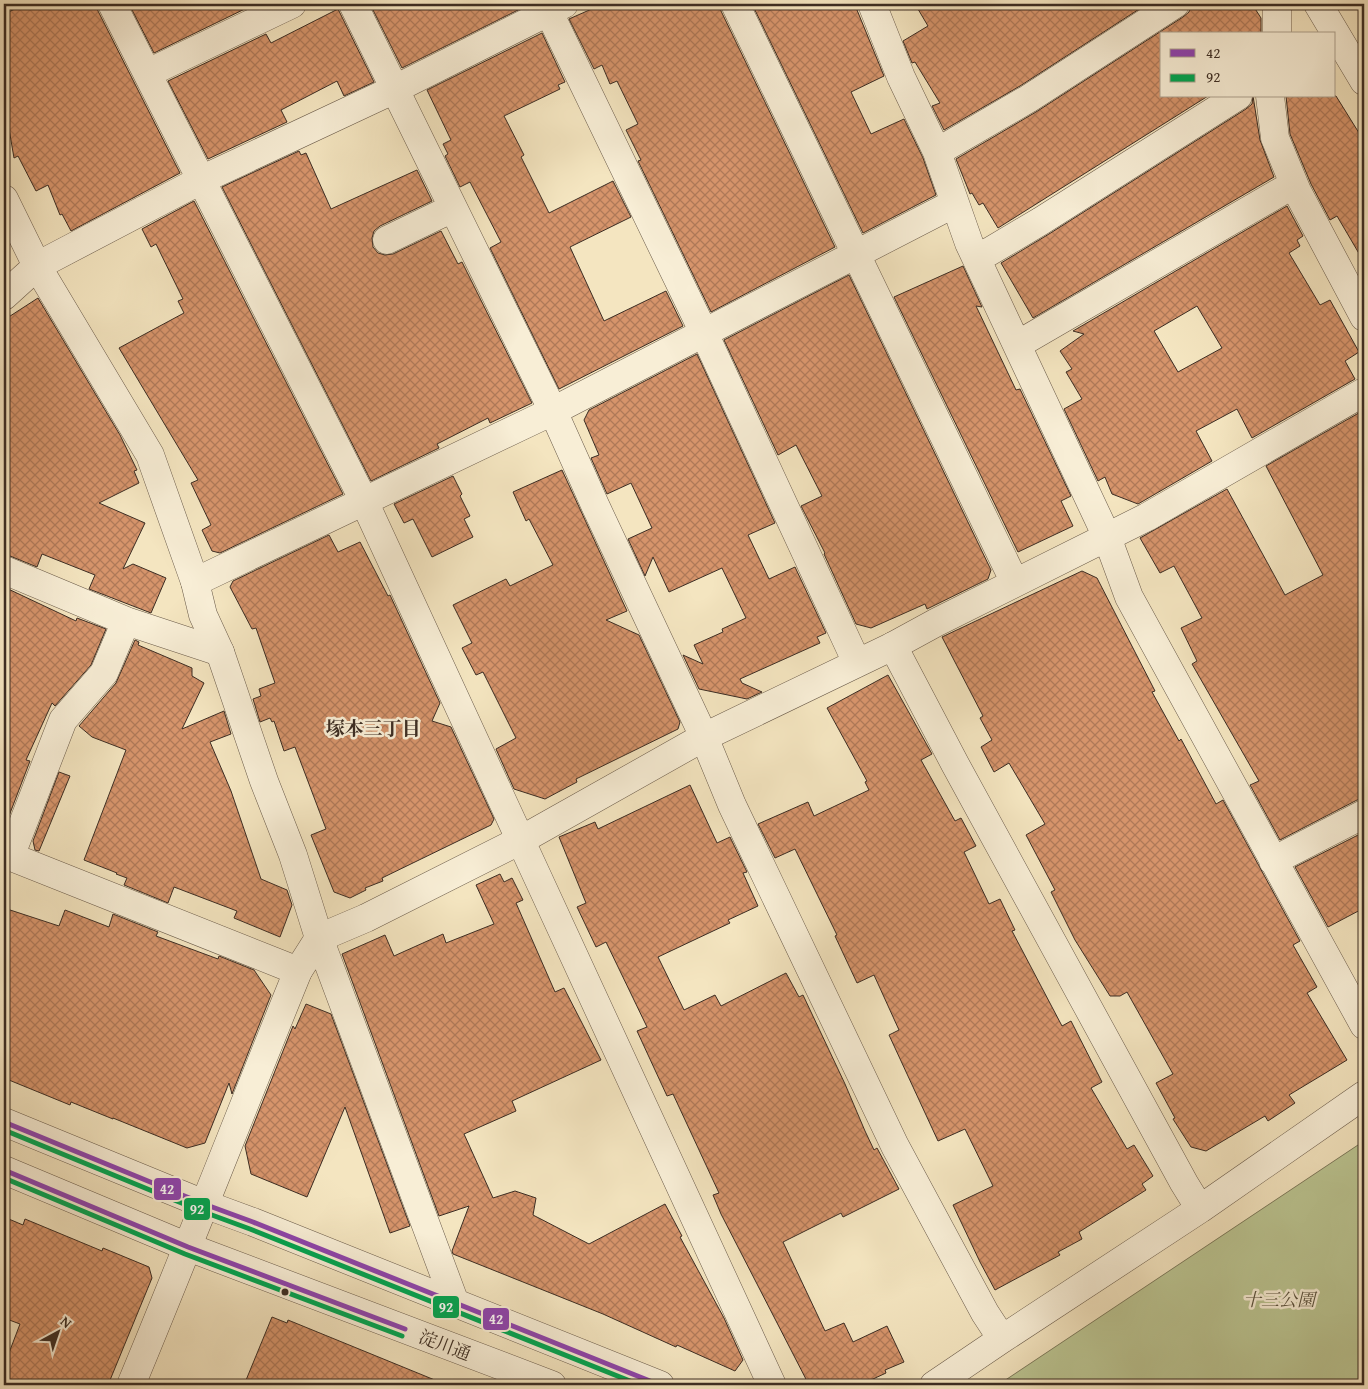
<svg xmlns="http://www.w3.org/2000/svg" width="1368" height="1389" font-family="'Gentium Book Plus','Noto Serif JP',serif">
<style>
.park{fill:#bbc592;stroke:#7c795a}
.building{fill:url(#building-cross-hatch);stroke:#3c2d23;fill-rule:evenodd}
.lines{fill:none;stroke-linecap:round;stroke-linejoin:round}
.minor-casing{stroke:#6a5b4a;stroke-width:29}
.tertiary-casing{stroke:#6a5b4a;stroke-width:29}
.minor{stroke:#f8eed6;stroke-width:28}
.tertiary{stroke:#f8eed6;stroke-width:28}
.bus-1-casing{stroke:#f8eed6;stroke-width:9}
.bus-2-casing{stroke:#f8eed6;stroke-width:9}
.bus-1{stroke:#8e44ad;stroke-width:5}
.bus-2{stroke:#00a651;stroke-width:5}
.bus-dot{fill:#3c2d23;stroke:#f8eed6;stroke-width:2}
.labels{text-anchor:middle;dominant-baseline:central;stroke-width:5;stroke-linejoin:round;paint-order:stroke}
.park-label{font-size:18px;font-style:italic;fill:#5c533f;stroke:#f8eed6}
.street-label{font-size:18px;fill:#3c2d23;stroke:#f8eed6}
.neighbourhood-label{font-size:19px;font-weight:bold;fill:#3c2d23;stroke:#f8eed6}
.line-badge{stroke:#f8eed6;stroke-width:2}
.badge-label{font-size:14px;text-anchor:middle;font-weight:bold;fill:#fff}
</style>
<defs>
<pattern id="building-cross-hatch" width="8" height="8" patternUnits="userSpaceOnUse" patternTransform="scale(1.25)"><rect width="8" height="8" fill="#d6946b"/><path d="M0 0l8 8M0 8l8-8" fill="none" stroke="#af7958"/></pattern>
</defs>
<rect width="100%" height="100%" fill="#f4e5c0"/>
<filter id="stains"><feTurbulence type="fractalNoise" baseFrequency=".004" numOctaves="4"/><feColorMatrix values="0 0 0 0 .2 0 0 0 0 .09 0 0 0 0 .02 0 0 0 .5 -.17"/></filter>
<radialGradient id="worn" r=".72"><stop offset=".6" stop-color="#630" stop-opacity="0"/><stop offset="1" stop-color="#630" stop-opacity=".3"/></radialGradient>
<!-- park -->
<path class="park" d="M1364 1141V1385H998Z"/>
<!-- building -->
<path class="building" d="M26 4H96L98 11 180 173 71 231 62 214 60 215 48 185 36 191 18 156 14 158 7 117 4 110V14Z
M129 4H253V5L154 53Z
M370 4H530L402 68Z
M603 4H720L721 11 835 247 711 312 638 161 641 160 626 130 638 124 617 81 610 84 602 65 594 69 569 19Z
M752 4H857V10L884 76 851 92 871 134 904 119 923 158 936 195 863 233Z
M915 4H1147L1020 86 944 130 932 106 940 103 915 62 912 63 903 41 928 26Z
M1191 4H1252L1261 18V34H1162V96H1208L998 228 983 203 979 205 972 193 970 194 956 159 1036 112 1183 17 1189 12Z
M338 9 374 82 344 96 337 81 281 110 287 122 208 159 168 81 266 34 271 43Z
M542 33 565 82 558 85 560 89 504 116 524 155 521 157 549 213 613 181 631 217 570 247 604 321 666 291 683 326 559 389 490 248 501 242 470 182 460 187 445 156 448 154 443 144 451 140 427 90Z
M1253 96 1260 140 1274 177 1033 318 1001 263 1049 234 1246 109 1252 104Z
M1286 96H1336L1364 141V262L1337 216 1330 220 1311 184 1290 134Z
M299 151 301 155 306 153 331 209 417 170 432 201 380 226 374 231 372 238 373 247 378 253 385 255 393 254 441 231 458 264 462 262 532 403 490 423 488 418 437 444 439 448 371 481 222 187Z
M194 201 343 494 220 553 212 551 202 530 211 525 191 483 198 480 119 348 184 313 178 301 183 299 156 244 151 247 142 229Z
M1287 206 1303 236 1297 240 1300 246 1289 253 1320 305 1330 300 1359 352 1345 361 1355 379 1252 438 1237 409 1196 431 1212 461 1138 504 1112 494 1105 477 1098 481 1064 409 1082 399 1066 372 1072 369 1060 351 1084 334 1073 331ZM1197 306 1222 348 1178 372 1154 331Z
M963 266 982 307 976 306 1016 390 1020 389 1071 496 1061 501 1073 526 1018 552 894 297Z
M849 275 991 570 988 579 927 609 925 604 871 628 856 624 824 554 825 553 801 506 822 496 796 445 778 455 724 340Z
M38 298 120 435 137 470 134 471 139 483 99 503 145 523 123 569 133 564 166 578 151 613 89 589 95 575 42 554 37 567 10 556 4 555V320Z
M697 354 775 523 748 535 769 579 795 567 826 633 817 637 820 643 740 679 742 683 762 692 747 699 699 689 683 655 703 664 694 645 723 632 722 629 746 618 722 568 669 592 653 557 645 576 628 539 652 528 631 483 607 494 591 458 599 455 584 420 589 410Z
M1364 410V798L1357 800 1280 840 1250 785 1259 781 1192 664 1197 661 1181 628 1202 618 1174 566 1160 573 1140 538 1227 489 1285 595 1323 575 1266 466Z
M562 470 627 611 606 620 639 635 680 722 678 729 576 779 577 782 545 799 514 789 496 749 516 738 483 672 476 675 462 648 472 643 453 605 506 579 510 586 553 565 529 519 526 521 513 492Z
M453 476 462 494 460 496 470 516 464 519 473 537 432 557 413 519 404 523 394 504Z
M329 535 338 552 360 542 388 596 390 595 440 703 432 721 451 727 494 819 491 825 382 878 383 881 365 888 366 890 350 898 334 892 311 835 326 829 295 747 284 751 274 721 272 722 270 718 260 722 253 699 261 696 259 689 275 683 256 628 252 629 230 587 233 581Z
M1082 571 1097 578 1155 691 1152 692 1179 741 1181 739 1216 804 1223 800 1300 941 1293 945 1317 987 1307 993 1347 1060 1289 1095 1295 1103 1268 1121 1265 1116 1206 1151 1191 1147 1173 1119 1175 1118 1156 1083 1173 1074 1127 992 1120 996H1110L1075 940 1051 892 1055 890 1026 835 1045 824 1009 763 994 772 981 747 992 740 980 718 983 716 942 637Z
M4 587 76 621 77 618 106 629 91 665 55 706 52 703 26 760 30 761 4 829Z
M135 640 139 642 138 645 192 668V676L204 683 182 729 224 711 231 734 210 742 231 791 261 879 287 890 292 905 280 937 234 918 237 911 174 887 168 903 124 885 127 878 116 874 117 873 84 860 126 750 92 737 79 726 116 683Z
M888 675 932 754 921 760 955 821 961 818 976 846 964 852 989 904 1000 899 1015 930 1012 931 1062 1026 1071 1021 1102 1082 1091 1088 1127 1149 1134 1145 1153 1176 1142 1184 1146 1190 1079 1232 1082 1239 1058 1252 1060 1255 995 1290 980 1262 953 1205 993 1186 965 1129 938 1141 889 1035 899 1030 874 975 857 983 835 936 837 935 795 849 775 858 758 824 808 802 814 816 869 790 865 782 867 781 827 708Z
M59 772 70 776 39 851 35 850 33 841Z
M690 785 717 843 730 837 747 872 743 873 758 906 728 920 730 923 658 957 684 1010 715 995 721 1006 786 973 799 997 803 995 845 1084 865 1131 874 1150 877 1148 899 1189 843 1217 841 1213 783 1242 825 1331 844 1323 853 1342 887 1326 904 1362 885 1370 886 1373 860 1385H809L721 1214 713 1195 719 1193 673 1094 667 1096 637 1031 647 1027 606 942 596 947 577 907 586 903 559 837 595 822 598 829Z
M1362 833 1364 837V908L1328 927 1295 867Z
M500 874 504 882 512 878 523 900 516 903 555 992 564 988 601 1060 512 1101 516 1111 464 1134 493 1198 515 1191 536 1198 533 1215 589 1244 665 1204 682 1236 680 1237 724 1318 743 1360 735 1371 677 1345 676 1347 603 1314 453 1254 452 1251 469 1206 439 1216 342 954 385 935 394 956 443 934 446 943 494 924 476 885Z
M4 908 59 926 65 910 109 927 113 914 158 932 156 936 218 959 219 956 254 970 271 995 232 1094 229 1083 205 1143 187 1148 113 1118V1119L71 1102 70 1105 4 1078Z
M306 1004 331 1014 410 1226 390 1233 345 1107 307 1197 251 1174 245 1146 293 1026 295 1029Z
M4 1217 23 1225 25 1219 102 1251 103 1248 149 1267 152 1278 108 1385H4V1366L20 1324 4 1318Z
M272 1317 287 1323 288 1320 447 1385H244Z"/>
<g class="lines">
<defs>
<path id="minor" d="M112 4 364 501 772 1385
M353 4 553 411
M545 4 704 333 857 663
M735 4 1015 583
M872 4 901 77 937 152 969 243 1107 537 1129 597 1364 1025
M1277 34V4
M148 73 292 4
M1270 96 1275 138 1297 191 1364 317
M937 152 1028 99 1175 4
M387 240 453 208
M977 259 1041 221 1238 96
M4 296 37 266 201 180 395 89 564 4
M1017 345 1294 184
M4 570 126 621 220 652
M195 582 553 411 955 203
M10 857 63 720 104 673 126 621
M1273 861 1364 814
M319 938 455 1303
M131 1385C188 1248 242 1109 298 971L319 938 366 918 521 840 704 737 893 646 937 622 1107 537"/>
<path id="tertiary" d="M1318 4 1364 81
M4 199 37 266 150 455 195 582 203 615 220 652 264 781 293 855 319 938
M553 411 595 505 704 737 732 805 895 1146 985 1313 1002 1339
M1107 537 1147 517 1364 392
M893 646 955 764 1184 1183 1200 1209
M4 854 298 971
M4 1122 204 1204 253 1222 660 1385
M4 1170 188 1247 552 1385
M934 1385 1002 1339 1200 1209 1364 1095"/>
</defs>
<!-- minor casing -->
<use href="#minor" class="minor-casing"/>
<!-- tertiary casing -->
<use href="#tertiary" class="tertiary-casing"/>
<!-- minor -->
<use href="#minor" class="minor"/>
<!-- tertiary -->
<use href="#tertiary" class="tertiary"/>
<defs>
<path id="bus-1" d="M4 1122 204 1204 253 1222 660 1385
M4 1170 188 1247 405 1329"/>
<path id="bus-2" d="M4 1130 201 1211 250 1229 640 1385
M4 1178 185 1254 402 1336"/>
</defs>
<!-- bus-1 casing -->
<use href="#bus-1" class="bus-1-casing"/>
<!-- bus-2 casing -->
<use href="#bus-2" class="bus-2-casing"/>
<!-- bus-1 -->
<use href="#bus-1" class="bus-1"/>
<!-- bus-2 -->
<use href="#bus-2" class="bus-2"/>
</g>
<!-- markers -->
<circle class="bus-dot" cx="285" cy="1292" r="4.5"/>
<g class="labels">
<!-- park labels -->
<g class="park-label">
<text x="1279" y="1299">十三公園</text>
</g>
<!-- street labels -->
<g class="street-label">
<text transform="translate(445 1345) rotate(21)">淀川通</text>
</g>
<!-- neighbourhood labels -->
<g class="neighbourhood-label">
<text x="373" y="728">塚本三丁目</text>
</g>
</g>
<g class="line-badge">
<rect x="153" y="1177" width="29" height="24" rx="5" fill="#8e44ad"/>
<rect x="183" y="1197" width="28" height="24" rx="5" fill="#00a651"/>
<rect x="432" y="1295" width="28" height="24" rx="5" fill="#00a651"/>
<rect x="482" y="1307" width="28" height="24" rx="5" fill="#8e44ad"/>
</g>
<g class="badge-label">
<text x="167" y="1194">42</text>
<text x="197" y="1214">92</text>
<text x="446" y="1312">92</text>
<text x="496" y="1324">42</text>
</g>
<!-- margin -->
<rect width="1368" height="1389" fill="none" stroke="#f4e5c0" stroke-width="20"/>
<rect x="5" y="5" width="1358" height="1379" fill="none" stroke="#3c2d23" stroke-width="2.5"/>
<rect x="10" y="10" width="1348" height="1369" fill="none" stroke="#3c2d23"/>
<!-- legend -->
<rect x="1160" y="32" width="175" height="65" fill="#f8eed6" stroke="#ada18e"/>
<rect x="1170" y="49" width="25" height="8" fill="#8e44ad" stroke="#ada18e"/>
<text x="1206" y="58" font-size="15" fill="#3c2d23">42</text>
<rect x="1170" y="74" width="25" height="8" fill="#00a651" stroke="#ada18e"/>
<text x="1206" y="82" font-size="15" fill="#3c2d23">92</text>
<!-- north arrow -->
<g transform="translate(58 1332) rotate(40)" stroke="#f8eed6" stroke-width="4" paint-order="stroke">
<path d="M0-4L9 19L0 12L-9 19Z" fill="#3c2d23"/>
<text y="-8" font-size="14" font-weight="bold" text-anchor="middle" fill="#3c2d23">N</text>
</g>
<rect width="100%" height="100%" filter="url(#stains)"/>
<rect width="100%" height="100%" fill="url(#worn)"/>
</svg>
